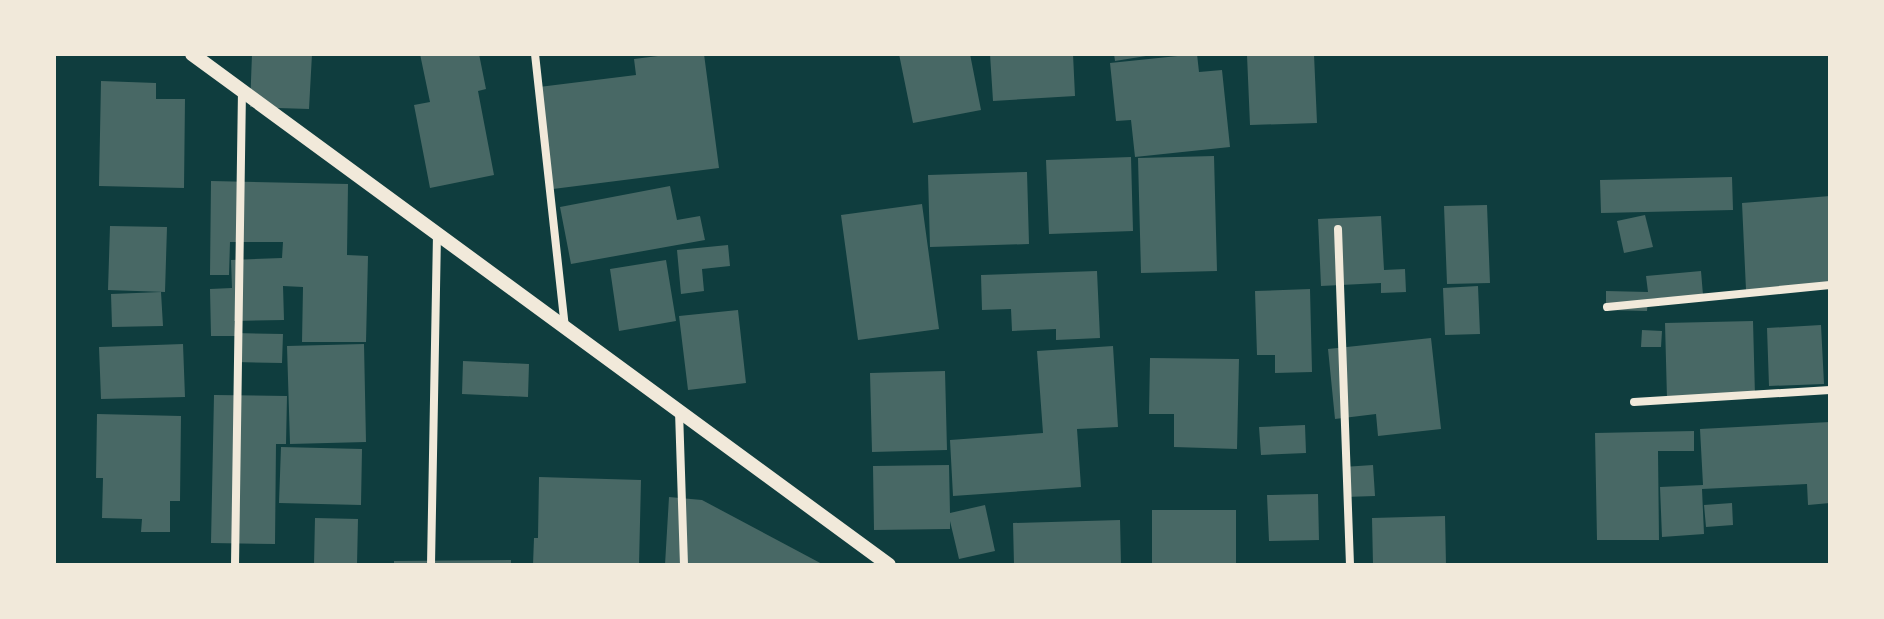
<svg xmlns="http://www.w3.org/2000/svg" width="1884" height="619" font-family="Georgia,serif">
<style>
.building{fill:#486865}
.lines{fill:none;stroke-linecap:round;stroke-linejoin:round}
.minor{stroke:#f1e9da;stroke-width:8}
.tertiary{stroke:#f1e9da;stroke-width:14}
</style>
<rect width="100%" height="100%" fill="#0f3d3e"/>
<!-- building -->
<path class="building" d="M252 54H312L309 109 250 107Z
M420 54H479L486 89 478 91 494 175 430 188 414 105 430 102Z
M674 54H704L719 168 553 189 539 87 636 75 634 59Z
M899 54H970L981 110 913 123Z
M990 54H1073L1075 96 993 101Z
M1114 54H1146V56L1115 61Z
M1197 54 1199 72 1222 70 1230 147 1135 157 1131 120 1116 121 1110 63Z
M1314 54 1317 123 1250 125 1247 55Z
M101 81 156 83V99H185L184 188 99 186Z
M1214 156 1217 271 1141 273 1138 158Z
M1131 157 1133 231 1049 234 1046 160Z
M1027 172 1029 244 930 247 928 175Z
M1732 177 1733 210 1601 213 1600 180Z
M211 181 348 184 347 255 368 256 366 342H302L303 287 283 286 284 320 234 321 235 336H211L210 289 232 288 231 260 282 258 283 242H230L229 275H210Z
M670 186 677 220 700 216 705 240 571 264 560 207Z
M1830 196V286L1746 290 1742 203Z
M922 204 939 329 858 340 841 215Z
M1487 205 1490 283 1447 284 1444 206Z
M1645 215 1653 247 1624 253 1617 221Z
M1381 216 1384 270 1405 269 1406 292 1381 293V283L1321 286 1318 219Z
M110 226 167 227 165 292 108 290Z
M728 245 730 266 702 269 704 291 681 294 677 250Z
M666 260 676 321 619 331 610 269Z
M1097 271 1100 338 1056 340V329L1012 331 1011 309 982 310 981 275Z
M1701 271 1703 295 1648 299 1647 311 1606 310V291L1648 292 1646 276Z
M1478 286 1480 334 1445 335 1443 288Z
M1310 289 1312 372 1275 373V355H1257L1255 291Z
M161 292 163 326 112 327 111 294Z
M738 310 746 383 688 390 679 316Z
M1753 321 1755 396 1667 399 1665 323Z
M1821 325 1824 384 1769 386 1767 328Z
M1642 330 1662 331 1661 347H1641Z
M235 333 283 334 282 363 235 362Z
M1431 338 1441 429 1378 436 1376 414 1335 419 1328 349Z
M183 344 185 397 101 399 99 347Z
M364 344 366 442 290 444 287 346Z
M1113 346 1118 427 1077 429 1081 487 953 496 950 440 1043 433 1037 351Z
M1150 358 1239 359 1237 449 1174 447V414H1149Z
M463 361 529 364 528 397 462 394Z
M945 371 947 450 872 452 870 373Z
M214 395 287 396 286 444H276L275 544 211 543Z
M97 414 181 416 180 501H170V532H141L142 519 102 518 103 478H96Z
M1830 422V503L1808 505 1807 484 1702 489 1704 534 1662 537 1660 487 1703 485 1700 429Z
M1305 425 1306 453 1261 455 1259 427Z
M1694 431V451H1658L1659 540H1597L1595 433Z
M281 447 362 449 361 505 279 503Z
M949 465 950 513 985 505 995 551 959 559 950 521V529L874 530 873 466Z
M1373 465 1375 496 1345 497 1343 467Z
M539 477 641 480 639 565H533L534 538H538Z
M1318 494 1319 540 1269 541 1267 495Z
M669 497 702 500 824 565H665Z
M1732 503 1733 525 1706 527 1704 505Z
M1152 510H1236V565H1152Z
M1445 516 1446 565H1373L1372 518Z
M315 518 358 519 357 565H314Z
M1120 520 1121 565H1014L1013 523Z
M511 560V565H394V561Z"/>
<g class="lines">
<!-- minor -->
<path class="minor" d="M535 54 565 328
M1338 229 1350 565
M1607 307 1830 285
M1634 402 1830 390
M679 411 684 565
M235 565 242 90
M431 565 437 234"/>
<!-- tertiary -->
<path class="tertiary" d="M192 54 889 565"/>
</g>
<!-- border -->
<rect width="1884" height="619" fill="none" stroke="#f1e9da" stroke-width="112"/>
</svg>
